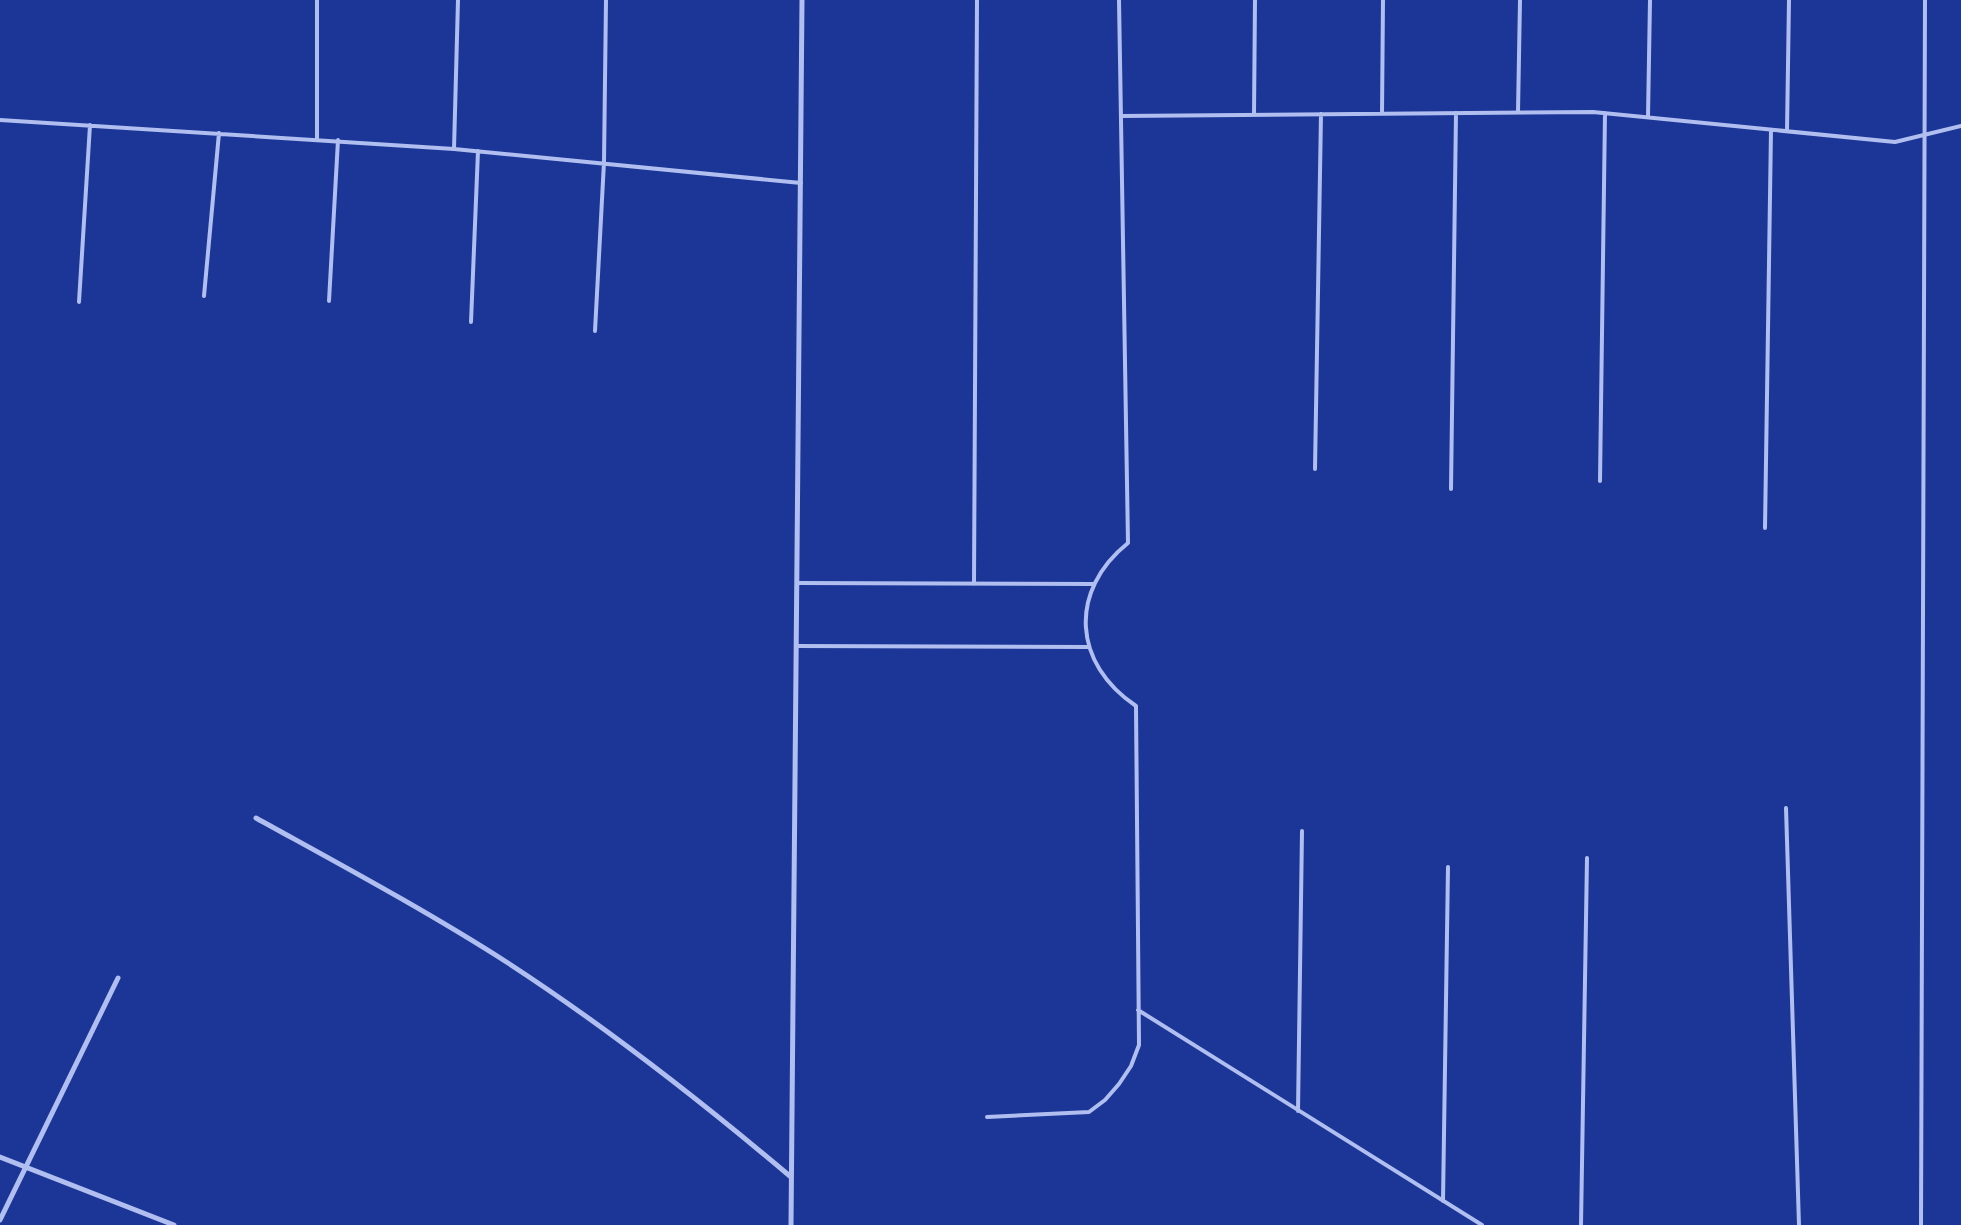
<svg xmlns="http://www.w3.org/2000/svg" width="1961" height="1225" font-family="Barlow,sans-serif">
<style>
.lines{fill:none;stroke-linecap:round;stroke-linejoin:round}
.service{stroke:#b0bef0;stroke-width:4}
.minor{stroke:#b0bef0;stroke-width:5}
</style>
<rect width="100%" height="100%" fill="#1c3697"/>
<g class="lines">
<!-- service -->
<path class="service" d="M1518 112 1520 0
M1382 114 1383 0
M1254 115 1255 0
M1121 116 1593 112 1895 142 1961 126
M1648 117 1650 0
M0 120 454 149 801 183
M1787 131 1789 0
M317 139V0
M454 149 458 0
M204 296 219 133
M329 301 338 140
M79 302 90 125
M471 322 478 151
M595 331 604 162 606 0
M1315 469 1321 114
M1600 481 1605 113
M1451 489 1456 113
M1765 528 1771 130
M797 583 1094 584
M974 584 977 0
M796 646 1089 647
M1786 808 1799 1225
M1138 1010 1482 1225
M1298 1111 1302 831
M987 1117 1089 1112 1105 1100 1119 1084 1131 1066 1139 1045 1136 706C1073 664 1068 591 1128 543L1119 0
M1443 1201 1448 867
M1581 1225 1587 858
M1921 1225 1925 0"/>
<!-- minor -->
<path class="minor" d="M256 818C341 865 427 911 508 963 608 1028 701 1101 791 1177
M0 1157 174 1225
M0 1220 118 978
M791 1225 802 0"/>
</g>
</svg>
